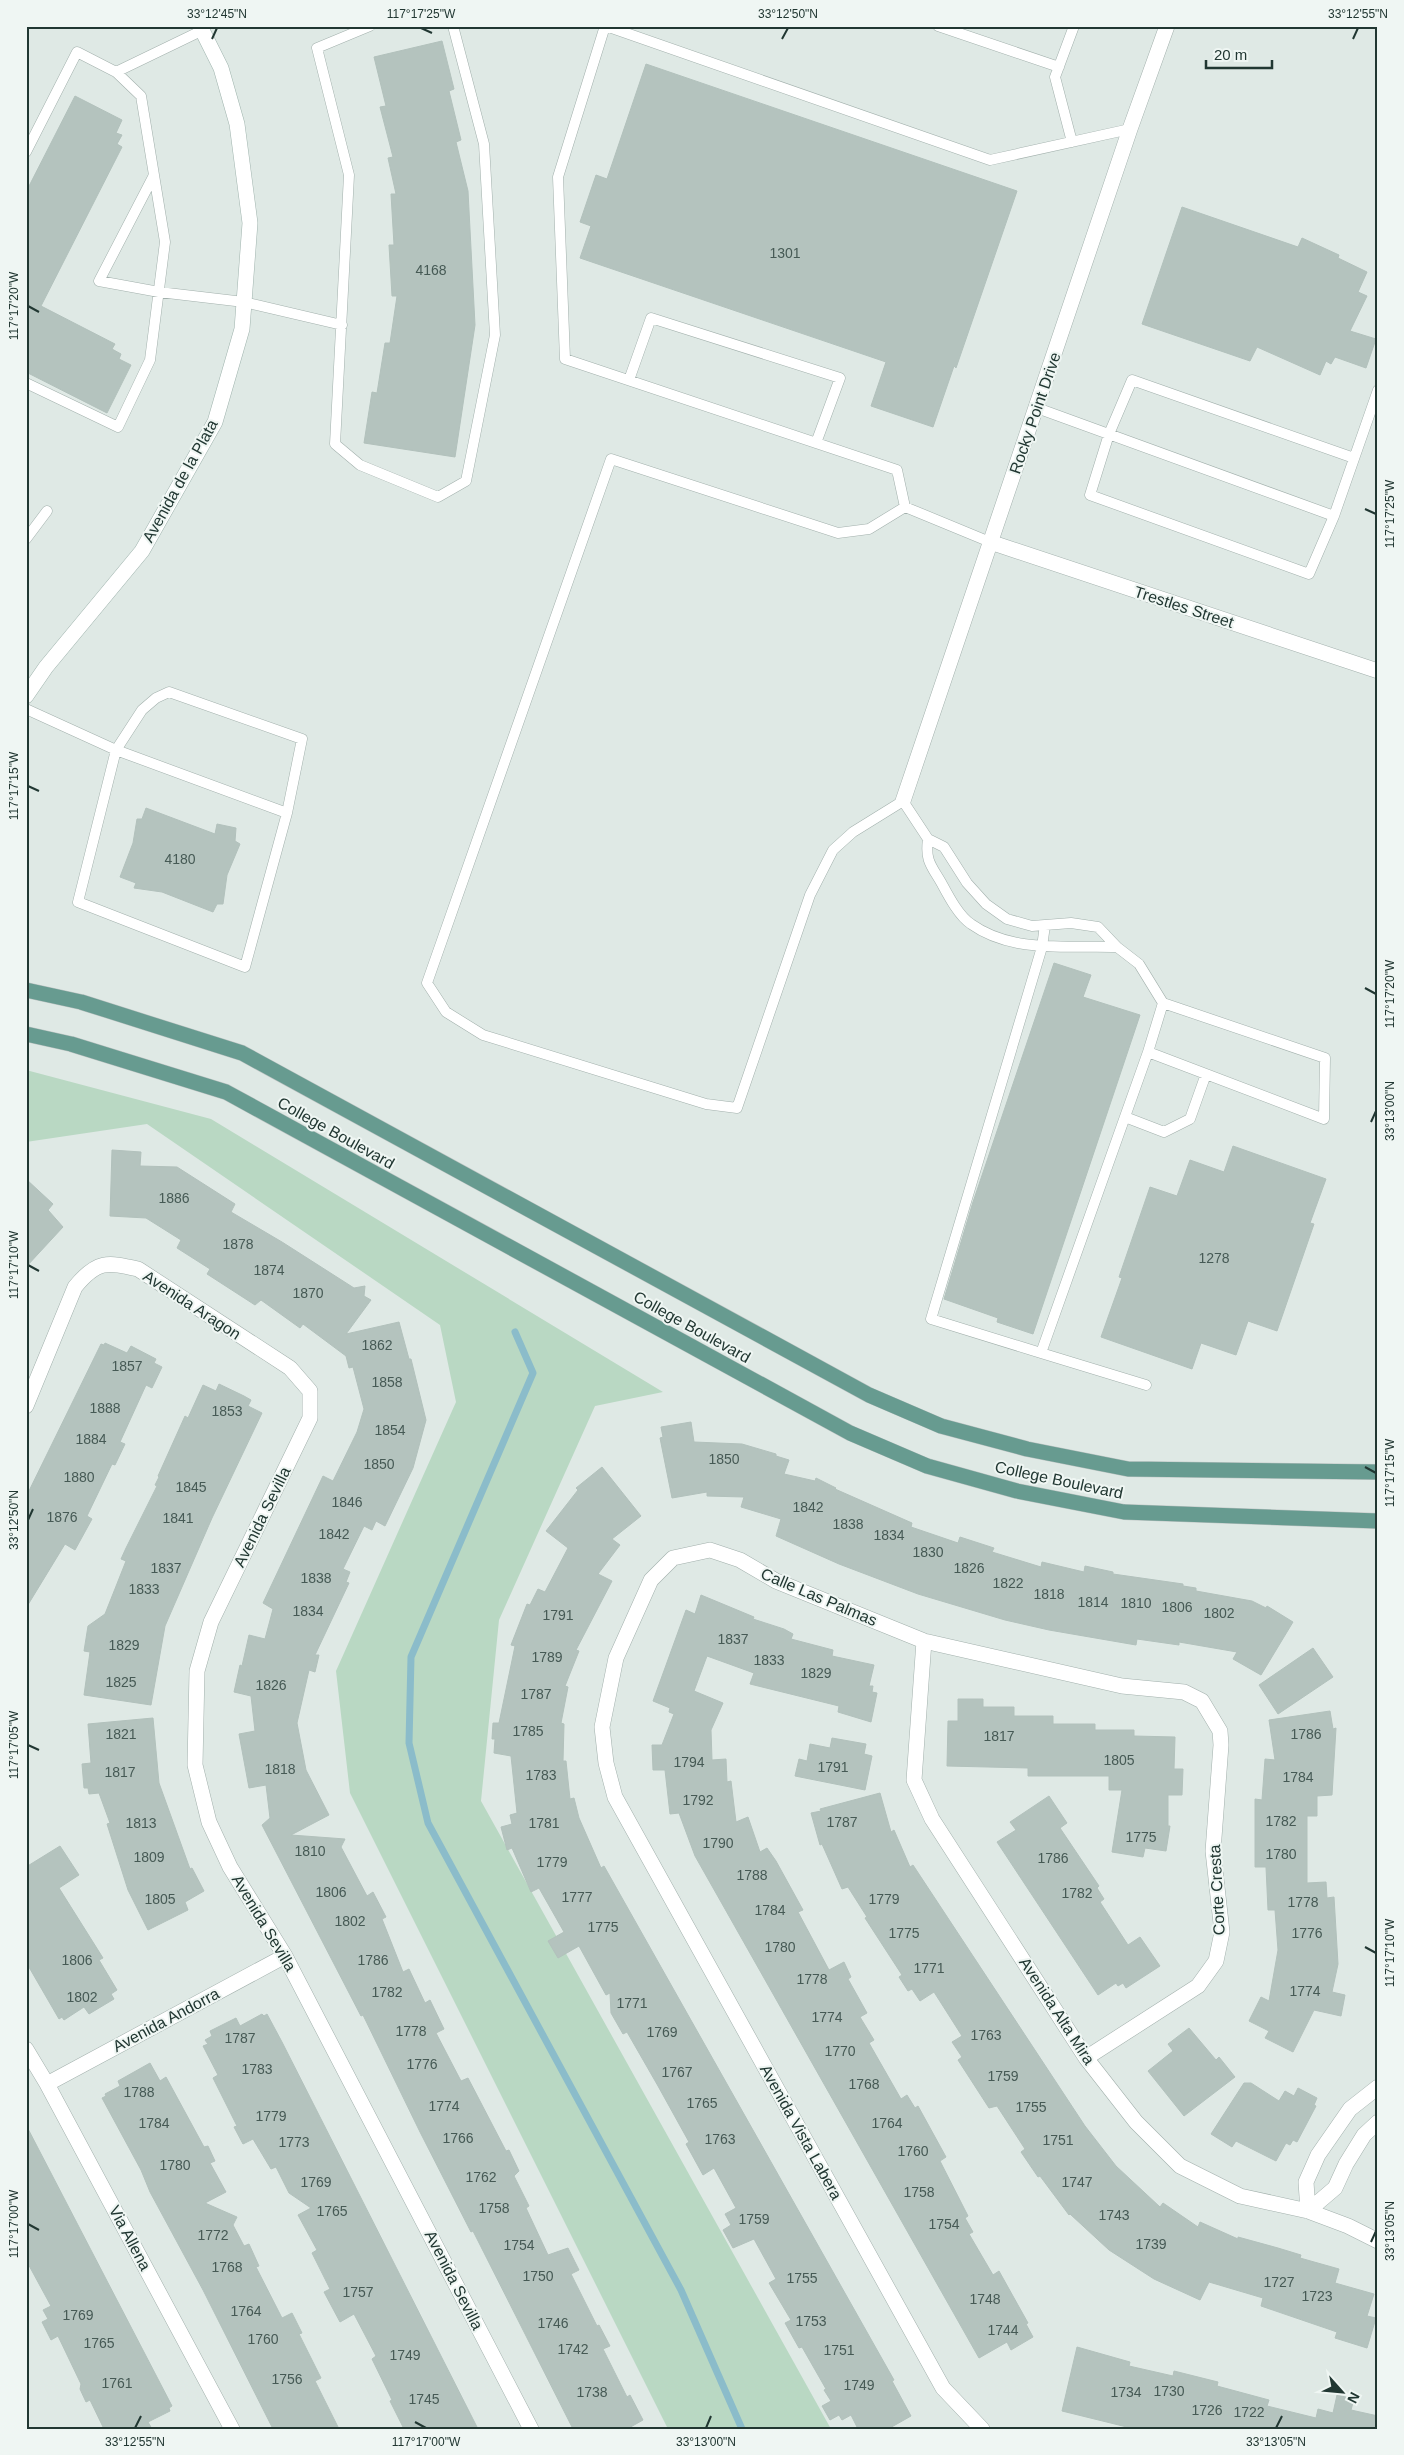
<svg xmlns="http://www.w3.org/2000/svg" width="1404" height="2455" font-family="Arial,sans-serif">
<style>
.green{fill:#b9d8c3}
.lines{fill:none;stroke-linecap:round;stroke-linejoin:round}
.stream{stroke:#8bbcca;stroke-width:7}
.building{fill:#b4c3be;stroke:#b2c1bc}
.lane-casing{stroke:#a2b0ac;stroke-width:11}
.street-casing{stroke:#a2b0ac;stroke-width:16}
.secondary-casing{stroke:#9fb3ad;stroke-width:16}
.primary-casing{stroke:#bcc3c2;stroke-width:16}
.lane{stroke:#fff;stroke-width:10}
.street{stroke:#fff;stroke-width:15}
.secondary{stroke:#fff;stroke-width:15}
.primary{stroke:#679b90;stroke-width:15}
.ticks{fill:none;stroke:#213732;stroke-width:2}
.labels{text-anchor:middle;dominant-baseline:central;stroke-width:4;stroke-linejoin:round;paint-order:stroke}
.number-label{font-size:14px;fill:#465a55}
.street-label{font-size:16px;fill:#213732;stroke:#eff6f3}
.neatline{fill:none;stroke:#213732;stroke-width:2}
.ticks-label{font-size:12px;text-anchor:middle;fill:#213732}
</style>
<rect width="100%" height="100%" fill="#dfe9e5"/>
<!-- green -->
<path class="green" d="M26 1070 211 1119 663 1392 595 1406 499 1620 481 1801 831 2429H668L350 1793 336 1671 456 1402 440 1325 147 1124 26 1142Z"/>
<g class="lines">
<!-- stream -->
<path class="stream" d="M515 1332 533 1373 411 1657 409 1743 428 1823 681 2290 742 2429"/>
</g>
<!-- building -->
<path class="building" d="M442 41 454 89 449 91 461 140 456 142 468 191 475 325 455 457 364 443 372 392 377 393 385 343H390L397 296H392L389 245H394L391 194H396L388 158 393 157 380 107 386 106 374 57Z
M646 64 1017 191 956 368 954 366 933 427 871 406 886 362 580 258 591 226 580 222 596 175 607 179Z
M75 96 122 120 116 133 122 135 117 144 122 147 41 306 115 344 112 349 121 354 119 359 131 365 107 413 26 372V192Z
M1182 207 1298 247 1302 238 1339 255 1338 258 1367 272 1358 292 1367 296 1350 331 1376 339 1366 368 1335 357 1331 364 1326 361 1320 375 1257 347 1250 361 1142 324Z
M146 808 215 834 217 824 236 828 235 841 240 844 227 875 223 904H217L213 912 162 892 134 888 136 883 120 877 133 843 137 819H142Z
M1054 963 1091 975 1083 997 1140 1015 1033 1334 997 1322 998 1318 944 1299 973 1202Z
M1233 1146 1326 1179 1310 1223 1314 1224 1277 1331 1248 1321 1236 1355 1201 1343 1192 1369 1101 1337 1122 1278 1119 1277 1150 1187 1177 1196 1190 1160 1224 1172Z
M112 1150 141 1152 140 1166 177 1167 235 1204 231 1212 282 1242 354 1288 365 1286 364 1296 371 1300 346 1334 399 1322 409 1359H411L426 1420 413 1468 385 1526 376 1521 372 1530 364 1526 343 1569 350 1572 346 1582 349 1583 315 1655H319L315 1672 309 1670 297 1723 306 1770 329 1815 291 1835 345 1839 341 1847 367 1896 373 1892 386 1917 382 1919 403 1972 409 1969 425 2003 430 2000 444 2029 436 2033 461 2081 468 2078 506 2151 509 2150 519 2171 514 2176 529 2206 526 2208 548 2255 568 2248 579 2270 571 2274 597 2326 599 2325 610 2346 603 2349 627 2397 630 2395 643 2420 627 2429H573L473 2231 471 2232 420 2132 363 2015 361 2016 262 1825 270 1818 266 1785 249 1788 239 1734 255 1731 251 1696 234 1692 240 1665 242 1666 249 1635 265 1639 273 1609 263 1603 323 1476 333 1481 357 1432 364 1409 353 1367 349 1368 346 1356 303 1324 300 1328 261 1300 255 1305 207 1274 210 1269 177 1248 181 1240 146 1218 110 1216Z
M26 1179 53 1204 48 1210 63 1227 26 1267Z
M105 1343 127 1353 131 1346 156 1359 154 1363 162 1367 152 1388 146 1385 120 1442 125 1444 115 1465 112 1464 87 1516 92 1519 75 1550 65 1544 26 1608V1497L101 1344 104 1345Z
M219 1384 244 1396 251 1400 248 1406 262 1413 212 1518 165 1626 151 1705 84 1695 90 1652 84 1651 88 1626 105 1614 126 1561 121 1559 126 1548 157 1486 155 1485 159 1477 158 1476 185 1416 188 1418 203 1385 216 1391Z
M691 1422 694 1442 742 1444 776 1454V1456L789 1460 784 1474 815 1481 816 1478 836 1488 835 1489 912 1523 911 1527 958 1543 960 1537 994 1548 992 1552 1041 1567 1042 1562 1084 1572 1085 1566 1113 1572V1574L1183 1584V1586L1196 1588V1591L1252 1601 1266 1608 1267 1606 1293 1622 1261 1675 1233 1659 1237 1652 1179 1642V1645L1137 1639 1136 1645 1049 1630 1005 1620 918 1594 839 1564 776 1536 781 1519 741 1507 744 1497 707 1496V1492L672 1498 660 1438 663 1437 661 1427Z
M602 1467 641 1516 612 1539 620 1545 598 1574 612 1581 576 1650 579 1651 565 1686 568 1687 561 1723 564 1724 563 1761H566L570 1799 574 1798 579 1818 601 1868 604 1866 894 2380 892 2381 911 2416 888 2429H858L851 2415 842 2420 839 2415 830 2420 822 2406 831 2401 824 2390 826 2389 802 2347 799 2348 785 2323 791 2320 769 2283 776 2279 754 2239 733 2248 723 2230 731 2225 725 2214 736 2208 714 2168 703 2175 686 2144 689 2142 658 2086 627 2032 623 2034 611 2013 610 1993 606 1995 579 1946 558 1958 548 1941 564 1932 539 1888 531 1892 512 1848 507 1850 501 1827 512 1824 510 1815 517 1813 511 1756 494 1753 495 1739H492L493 1723H499L515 1646 511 1645 527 1604 530 1605 538 1589 545 1592 568 1548 546 1531 578 1490 576 1488Z
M701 1595 754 1617 753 1619 784 1629 793 1634 791 1639 833 1650 832 1656 874 1665 869 1686H873L872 1692 877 1693 871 1722 838 1712 839 1706 750 1684 754 1673 707 1656 694 1691 723 1703 711 1730 712 1760 726 1759 727 1782 731 1781 736 1822 748 1817 760 1852 767 1848 776 1861 803 1910 798 1912 829 1970 844 1962 851 1977 848 1979 867 2013 860 2017 874 2040 869 2043 901 2099 907 2095 915 2108 918 2106 946 2157 940 2161 968 2216 965 2218 973 2232 969 2234 993 2275 999 2271 1028 2323 1026 2324 1033 2337 1011 2350 1007 2342 979 2358 695 1856 679 1813 670 1814 665 1770H653L652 1745H662L674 1714 669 1712 670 1708 653 1701 686 1610 695 1614Z
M1313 1648 1333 1677 1278 1714 1259 1685Z
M958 1699H983V1707H1014V1716H1053V1724H1095V1730H1134V1736L1175 1737 1174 1769H1183L1182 1795H1168V1826H1170L1166 1851 1145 1848 1143 1857 1112 1852 1122 1790H1109V1776H1028V1768L947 1766 948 1721H958Z
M1330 1711 1333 1729 1336 1728 1332 1795 1317 1796V1816H1307V1883L1326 1882 1327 1898 1334 1897 1338 1964 1332 1992 1345 1995 1341 2016 1314 2010 1293 2052 1265 2038 1269 2031 1249 2021 1261 1997 1269 2001 1278 1950 1275 1910H1268L1266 1867H1255V1799L1262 1800 1265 1759 1275 1760 1269 1720Z
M153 1718 159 1783 190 1869 192 1868 204 1891 185 1902 188 1910 148 1930 128 1890 107 1824 110 1823 99 1793 89 1794 88 1788H84L82 1764 91 1763 88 1724Z
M832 1738 866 1744 864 1754 872 1756 865 1790 795 1776 799 1759 807 1761 810 1744 830 1748Z
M880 1793 891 1832 894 1830 910 1867 913 1865 1085 2126 1116 2166 1160 2207 1163 2203 1198 2227 1200 2222 1238 2239V2237L1278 2248 1301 2255 1300 2258 1339 2269 1335 2283 1374 2294 1367 2316 1376 2318 1367 2348 1335 2338 1337 2332 1261 2306 1263 2298 1209 2282 1200 2300 1154 2279 1109 2250 1070 2214 1069 2215 1040 2176 1038 2177 1021 2152 1025 2149 997 2106 989 2108 958 2060 962 2057 952 2042 962 2036 934 1992 920 2001 912 1989 908 1991 899 1977 902 1975 865 1918 867 1917 848 1887 842 1889 822 1844 820 1845 811 1813 821 1811 820 1809Z
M1049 1796 1067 1823 1060 1828 1099 1886 1097 1888 1104 1899 1100 1902 1128 1945 1140 1937 1160 1966 1126 1988 1123 1983 1118 1986 1116 1983 1098 1995 997 1842 1016 1830 1010 1822Z
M60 1846 79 1875 59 1888 103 1958 99 1960 117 1990 111 1994 114 1999 89 2014 84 2007 64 2020 62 2017 59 2019 26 1962V1867Z
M262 2014 264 2016 267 2014 282 2042 478 2429H404L390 2401 392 2400 372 2359 376 2356 354 2314 340 2322 324 2292 330 2289 312 2253 317 2250 298 2215 311 2208 289 2193 276 2167 271 2169 253 2139 243 2144 234 2127 237 2126 213 2078 218 2075 203 2046 208 2044 205 2040 212 2036 210 2031 236 2018 240 2026Z
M1189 2028 1216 2060 1219 2057 1235 2077 1184 2116 1148 2071 1173 2051 1168 2044Z
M150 2063 160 2081 166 2077 204 2147 208 2146 215 2161 210 2163 226 2192 205 2203 237 2217 233 2225 244 2246 249 2244 259 2266 256 2267 282 2318 292 2313 302 2333 299 2334 321 2378 315 2381 339 2429H273L203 2290 150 2192 141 2170 102 2098 106 2096 105 2094 120 2086 118 2081Z
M1244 2083H1251L1279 2101 1285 2091 1294 2096 1298 2088 1317 2098 1314 2105 1316 2106 1297 2142 1293 2140 1290 2145 1286 2143 1276 2161 1236 2141 1232 2147 1211 2134Z
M26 2125 172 2406 169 2408 170 2411 148 2422 152 2429H104L90 2400 86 2402 80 2389 81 2384 58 2336 51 2340 42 2322 48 2319 43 2310 51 2306 26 2260Z
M1077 2347 1130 2362 1129 2366 1173 2376 1174 2371 1218 2382 1217 2386 1269 2400 1267 2406 1316 2418 1318 2409 1333 2413 1337 2395 1354 2399 1351 2410 1378 2416V2429H1135L1062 2411Z"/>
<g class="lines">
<defs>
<path id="lane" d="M370 26 317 48 349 175 335 444 360 465 438 497 466 481 495 335 484 144 453 26
M605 26 558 177 565 359 897 470 905 507 990 542
M606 26 990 160 1130 129
M938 26 1059 67
M116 72 203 30
M1072 142 1055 77 1074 26
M26 152 77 52 116 72 141 96 165 242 150 360 118 427 26 383
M154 175 99 281 159 292 244 302 342 325
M629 380 651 318 840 378 816 443
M1037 408 1334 516 1378 390
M905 507 869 529 838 533 611 459 427 983 446 1012 483 1035 706 1104 737 1108 810 895 833 850 853 832 903 801 928 839 944 847 967 883 986 904 1007 919 1032 926 1071 923 1098 927 1117 947C1069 945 1013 954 971 924 959 916 949 897 942 884 931 865 925 861 928 839
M1334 516 1309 574 1090 495 1109 434 1132 380 1354 458
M26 539 47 511
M169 692 302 739 287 813 245 967 78 902 116 750 142 710 156 698Z
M26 709 116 750 287 813
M1045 925 1042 947 931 1319 1041 1353 1148 1052
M1117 947 1139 964 1163 1003 1325 1058 1324 1119 1148 1052 1163 1003
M1125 1117 1164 1132 1190 1119 1206 1074
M1041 1353 1146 1385"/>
<path id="street" d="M990 542 1378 671
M903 801 1130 129 1167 26
M26 1406 75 1287C97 1260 107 1262 138 1269L290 1368 310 1391V1418L211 1622 197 1671 195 1765 209 1822 230 1867 285 1956 531 2429
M924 1641 914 1780 932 1819 1086 2058 1136 2122 1180 2166 1240 2196 1308 2211 1348 2226 1378 2241
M26 2049 47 2084 232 2429
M47 2084 285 1956
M1378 2087 1350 2109 1318 2155 1306 2182 1308 2211 1335 2188 1346 2164 1364 2135 1378 2122
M982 2429 943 2388 615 1797 606 1763 602 1727 616 1658 651 1580 673 1558 710 1550 740 1560 776 1581 924 1641 1122 1686 1184 1692 1202 1701 1220 1731 1221 1745 1213 1851 1222 1932 1216 1961 1198 1986 1086 2058"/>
<path id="secondary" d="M26 696 46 667 142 551 215 422 242 329 250 223 237 124 221 68 200 26"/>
<path id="primary" d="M26 990 81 1002 242 1053 869 1395 941 1426 1027 1449 1128 1469 1378 1472
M26 1034 71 1044 226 1092 850 1433 927 1466 1017 1491 1124 1512 1378 1521"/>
</defs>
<!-- lane casing -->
<use href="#lane" class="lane-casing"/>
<!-- street casing -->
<use href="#street" class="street-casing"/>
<!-- secondary casing -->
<use href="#secondary" class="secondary-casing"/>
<!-- primary casing -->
<use href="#primary" class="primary-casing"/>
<!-- lane -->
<use href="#lane" class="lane"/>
<!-- street -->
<use href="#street" class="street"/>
<!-- secondary -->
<use href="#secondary" class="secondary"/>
<!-- primary -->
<use href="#primary" class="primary"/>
</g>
<!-- ticks -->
<path class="ticks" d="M421 28 432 33M212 39 217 28M782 39 788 28M1353 39 1358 28M28 306 39 312M1365 509 1376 514M28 786 39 791M1365 988 1376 994M1371 1122 1376 1111M28 1265 39 1271M1365 1467 1376 1473M28 1520 33 1509M28 1745 39 1750M1365 1947 1376 1953M28 2224 39 2230M1371 2242 1376 2231M415 2422 426 2428M135 2428 141 2416M706 2428 711 2416M1276 2428 1282 2416"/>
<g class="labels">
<!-- number labels -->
<g class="number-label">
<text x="785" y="253">1301</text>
<text x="431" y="270">4168</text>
<text x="180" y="859">4180</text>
<text x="174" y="1198">1886</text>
<text x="238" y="1244">1878</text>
<text x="1214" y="1258">1278</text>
<text x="269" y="1270">1874</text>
<text x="308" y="1293">1870</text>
<text x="377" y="1345">1862</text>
<text x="127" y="1366">1857</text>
<text x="387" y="1382">1858</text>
<text x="105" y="1408">1888</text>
<text x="227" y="1411">1853</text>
<text x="390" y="1430">1854</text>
<text x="91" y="1439">1884</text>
<text x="724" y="1459">1850</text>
<text x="379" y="1464">1850</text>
<text x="79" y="1477">1880</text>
<text x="191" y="1487">1845</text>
<text x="347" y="1502">1846</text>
<text x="808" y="1507">1842</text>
<text x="62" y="1517">1876</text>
<text x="178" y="1518">1841</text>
<text x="848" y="1524">1838</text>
<text x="334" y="1534">1842</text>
<text x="889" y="1535">1834</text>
<text x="928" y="1552">1830</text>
<text x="166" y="1568">1837</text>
<text x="969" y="1568">1826</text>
<text x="316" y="1578">1838</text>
<text x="1008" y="1583">1822</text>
<text x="144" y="1589">1833</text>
<text x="1049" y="1594">1818</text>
<text x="1093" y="1602">1814</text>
<text x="1136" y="1603">1810</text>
<text x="1177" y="1607">1806</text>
<text x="308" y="1611">1834</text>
<text x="1219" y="1613">1802</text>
<text x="558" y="1615">1791</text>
<text x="733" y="1639">1837</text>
<text x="124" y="1645">1829</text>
<text x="547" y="1657">1789</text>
<text x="769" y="1660">1833</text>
<text x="816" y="1673">1829</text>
<text x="121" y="1682">1825</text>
<text x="271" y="1685">1826</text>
<text x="536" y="1694">1787</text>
<text x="528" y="1731">1785</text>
<text x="121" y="1734">1821</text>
<text x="1306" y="1734">1786</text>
<text x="999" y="1736">1817</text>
<text x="1119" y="1760">1805</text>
<text x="689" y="1762">1794</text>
<text x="833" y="1767">1791</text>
<text x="280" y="1769">1818</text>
<text x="120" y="1772">1817</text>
<text x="541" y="1775">1783</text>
<text x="1298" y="1777">1784</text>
<text x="698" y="1800">1792</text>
<text x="1281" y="1821">1782</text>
<text x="842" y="1822">1787</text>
<text x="141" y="1823">1813</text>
<text x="544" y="1823">1781</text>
<text x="1141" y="1837">1775</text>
<text x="718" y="1843">1790</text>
<text x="310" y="1851">1810</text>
<text x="1281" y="1854">1780</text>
<text x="149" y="1857">1809</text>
<text x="1053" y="1858">1786</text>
<text x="552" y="1862">1779</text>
<text x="752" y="1875">1788</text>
<text x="331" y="1892">1806</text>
<text x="1077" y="1893">1782</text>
<text x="577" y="1897">1777</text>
<text x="160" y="1899">1805</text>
<text x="884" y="1899">1779</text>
<text x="1303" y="1902">1778</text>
<text x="770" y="1910">1784</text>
<text x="350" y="1921">1802</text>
<text x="603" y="1927">1775</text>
<text x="904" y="1933">1775</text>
<text x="1307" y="1933">1776</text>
<text x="780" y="1947">1780</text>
<text x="77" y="1960">1806</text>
<text x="373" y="1960">1786</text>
<text x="929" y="1968">1771</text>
<text x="812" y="1979">1778</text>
<text x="1305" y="1991">1774</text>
<text x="387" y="1992">1782</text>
<text x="82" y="1997">1802</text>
<text x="632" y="2003">1771</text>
<text x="827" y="2017">1774</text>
<text x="411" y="2031">1778</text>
<text x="662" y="2032">1769</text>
<text x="986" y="2035">1763</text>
<text x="240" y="2038">1787</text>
<text x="840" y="2051">1770</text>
<text x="422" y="2064">1776</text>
<text x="257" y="2069">1783</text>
<text x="677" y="2072">1767</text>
<text x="1003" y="2076">1759</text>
<text x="864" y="2084">1768</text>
<text x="139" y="2092">1788</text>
<text x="702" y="2103">1765</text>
<text x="444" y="2106">1774</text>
<text x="1031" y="2107">1755</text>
<text x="271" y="2116">1779</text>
<text x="154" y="2123">1784</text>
<text x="887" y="2123">1764</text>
<text x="458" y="2138">1766</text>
<text x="720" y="2139">1763</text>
<text x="1058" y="2140">1751</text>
<text x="294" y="2142">1773</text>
<text x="913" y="2151">1760</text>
<text x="175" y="2165">1780</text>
<text x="481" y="2177">1762</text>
<text x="316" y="2182">1769</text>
<text x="1077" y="2182">1747</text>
<text x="919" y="2192">1758</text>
<text x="494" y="2208">1758</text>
<text x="332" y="2211">1765</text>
<text x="1114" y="2215">1743</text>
<text x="754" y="2219">1759</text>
<text x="944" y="2224">1754</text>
<text x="213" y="2235">1772</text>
<text x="1151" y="2244">1739</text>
<text x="519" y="2245">1754</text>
<text x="227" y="2267">1768</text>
<text x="538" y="2276">1750</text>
<text x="802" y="2278">1755</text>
<text x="1279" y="2282">1727</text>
<text x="358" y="2292">1757</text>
<text x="1317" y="2296">1723</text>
<text x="985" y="2299">1748</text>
<text x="246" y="2311">1764</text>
<text x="78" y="2315">1769</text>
<text x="811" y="2321">1753</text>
<text x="553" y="2323">1746</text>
<text x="1003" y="2330">1744</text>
<text x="263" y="2339">1760</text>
<text x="99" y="2343">1765</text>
<text x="573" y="2349">1742</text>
<text x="839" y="2350">1751</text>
<text x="405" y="2355">1749</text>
<text x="287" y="2379">1756</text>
<text x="117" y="2383">1761</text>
<text x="859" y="2385">1749</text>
<text x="1169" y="2391">1730</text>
<text x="592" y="2392">1738</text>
<text x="1126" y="2392">1734</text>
<text x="424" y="2399">1745</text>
<text x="1207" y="2410">1726</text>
<text x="1249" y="2412">1722</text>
</g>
<!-- street labels -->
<g class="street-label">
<text transform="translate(1035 413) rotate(-71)">Rocky Point Drive</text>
<text transform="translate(180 481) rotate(-61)">Avenida de la Plata</text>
<text transform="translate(1184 607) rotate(18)">Trestles Street</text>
<text transform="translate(336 1133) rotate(29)">College Boulevard</text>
<text transform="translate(192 1305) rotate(33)">Avenida Aragon</text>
<text transform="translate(692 1327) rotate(29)">College Boulevard</text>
<text transform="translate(1059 1480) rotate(12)">College Boulevard</text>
<text transform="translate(262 1517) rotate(-64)">Avenida Sevilla</text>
<text transform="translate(819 1597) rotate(23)">Calle Las Palmas</text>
<text transform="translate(1217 1890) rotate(-93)">Corte Cresta</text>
<text transform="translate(264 1923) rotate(59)">Avenida Sevilla</text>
<text transform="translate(1057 2011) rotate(57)">Avenida Alta Mira</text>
<text transform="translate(166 2020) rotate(-28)">Avenida Andorra</text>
<text transform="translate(801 2132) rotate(61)">Avenida Vista Labera</text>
<text transform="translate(130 2238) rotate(62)">Via Allena</text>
<text transform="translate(454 2280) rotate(63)">Avenida Sevilla</text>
</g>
</g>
<!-- border -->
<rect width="1404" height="2455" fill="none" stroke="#eff6f3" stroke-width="55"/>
<!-- north arrow -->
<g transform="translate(1342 2392) rotate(117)" stroke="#eff6f3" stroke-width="4" paint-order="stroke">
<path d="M0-4L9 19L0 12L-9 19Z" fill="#213732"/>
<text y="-8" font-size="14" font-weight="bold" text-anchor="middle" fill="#213732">N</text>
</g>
<!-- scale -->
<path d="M1206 60v8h66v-8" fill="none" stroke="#213732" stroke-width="2.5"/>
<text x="1214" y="60" font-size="15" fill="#213732" stroke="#eff6f3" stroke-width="4" paint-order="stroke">20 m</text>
<rect x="28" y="28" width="1348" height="2400" class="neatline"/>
<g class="ticks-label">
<text x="217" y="18">33°12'45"N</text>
<text x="421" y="18">117°17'25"W</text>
<text x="788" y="18">33°12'50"N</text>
<text x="1358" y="18">33°12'55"N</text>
<text transform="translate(14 306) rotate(-90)" y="4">117°17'20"W</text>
<text transform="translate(1390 514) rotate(-90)" y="4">117°17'25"W</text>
<text transform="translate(14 786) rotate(-90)" y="4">117°17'15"W</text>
<text transform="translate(1390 994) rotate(-90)" y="4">117°17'20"W</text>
<text transform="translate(1390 1111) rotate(-90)" y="4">33°13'00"N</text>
<text transform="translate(14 1265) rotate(-90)" y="4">117°17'10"W</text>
<text transform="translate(1390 1473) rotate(-90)" y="4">117°17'15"W</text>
<text transform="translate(14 1520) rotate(-90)" y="4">33°12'50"N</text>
<text transform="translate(14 1745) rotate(-90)" y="4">117°17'05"W</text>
<text transform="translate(1390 1953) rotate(-90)" y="4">117°17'10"W</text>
<text transform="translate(14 2224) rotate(-90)" y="4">117°17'00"W</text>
<text transform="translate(1390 2231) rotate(-90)" y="4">33°13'05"N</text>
<text x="135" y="2446">33°12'55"N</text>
<text x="426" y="2446">117°17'00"W</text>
<text x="706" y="2446">33°13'00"N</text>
<text x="1276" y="2446">33°13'05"N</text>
</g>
</svg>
